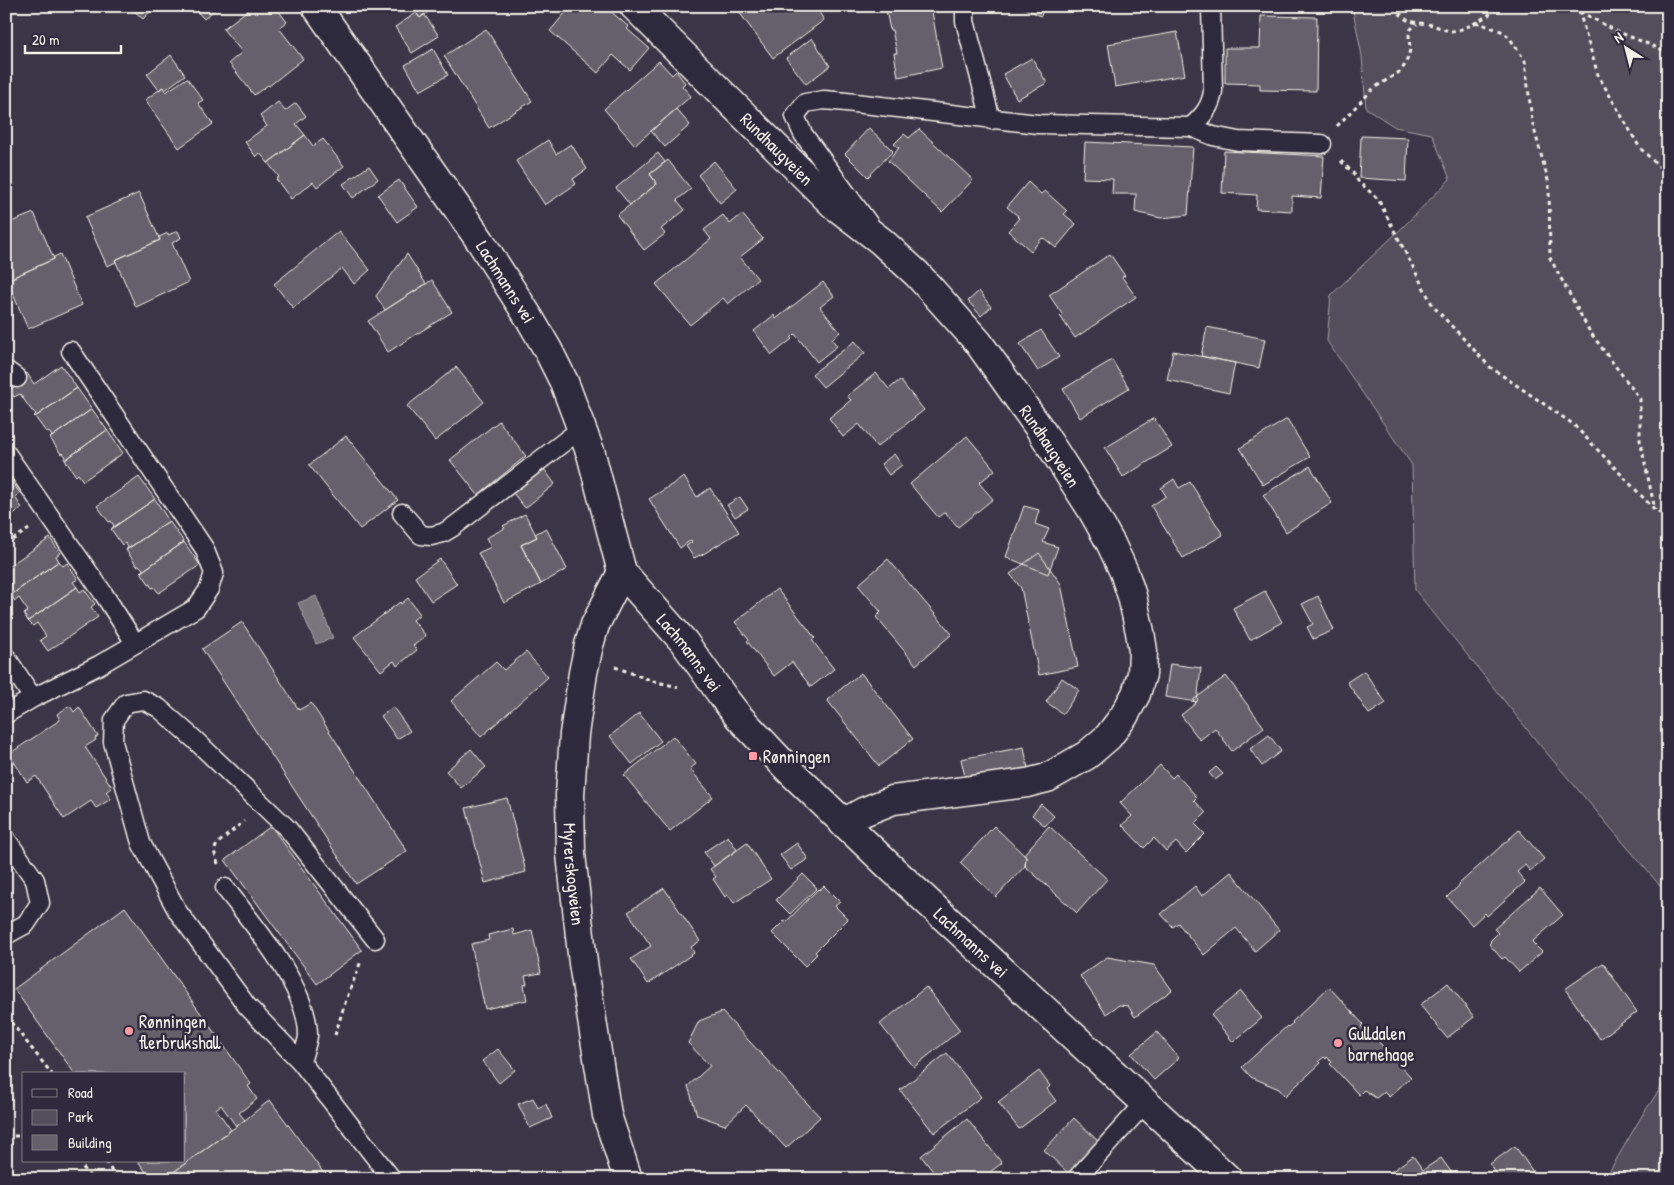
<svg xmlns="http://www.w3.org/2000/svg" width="1674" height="1185" font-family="'Patrick Hand',sans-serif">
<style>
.green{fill:#534e5c;stroke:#a4a0a2}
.water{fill:#78747b;stroke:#aaa6a7}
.building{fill:#65616c;stroke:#f4f1e8}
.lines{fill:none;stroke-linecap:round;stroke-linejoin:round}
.service-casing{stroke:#f4f1e8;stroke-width:21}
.minor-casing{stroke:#f4f1e8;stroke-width:31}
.tertiary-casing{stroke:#f4f1e8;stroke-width:31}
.path{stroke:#f4f1e8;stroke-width:3;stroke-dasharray:4 4;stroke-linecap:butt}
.service{stroke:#2f2a3d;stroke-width:18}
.minor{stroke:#2f2a3d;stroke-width:28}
.tertiary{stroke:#2f2a3d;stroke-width:28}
.poi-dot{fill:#ff9aa2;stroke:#2f2a3d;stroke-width:2}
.labels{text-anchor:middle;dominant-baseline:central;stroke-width:5;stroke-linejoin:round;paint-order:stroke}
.street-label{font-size:18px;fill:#f4f1e8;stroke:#2f2a3d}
.poi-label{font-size:18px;fill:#f4f1e8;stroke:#2f2a3d;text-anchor:start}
</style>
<rect width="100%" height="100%" fill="#3b3647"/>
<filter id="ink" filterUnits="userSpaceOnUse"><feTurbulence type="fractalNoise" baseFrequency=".02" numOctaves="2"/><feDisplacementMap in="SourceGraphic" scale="10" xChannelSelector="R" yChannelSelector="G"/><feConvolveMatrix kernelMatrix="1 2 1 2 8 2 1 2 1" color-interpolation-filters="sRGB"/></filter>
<g filter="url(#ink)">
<!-- green -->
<path class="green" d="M1352 6H1668V895L1539 744 1415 590 1412 465 1327 341 1331 295 1404 226 1450 179 1432 134 1395 127 1366 108 1362 56Z
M1668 1077V1179H1605L1643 1114Z"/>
<!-- water -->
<path class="water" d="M316 596 333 638 316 644 298 603Z"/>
<!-- building -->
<path class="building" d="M129 6H155L143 19Z
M192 6H219L204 19Z
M253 6H275L287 22 279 28 303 59 269 86 268 85 254 95 229 63 242 52 223 29Z
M412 6H437L420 18Z
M571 6H602L607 11 609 10 629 27 627 29 649 48 630 70 613 55 598 73 550 31Z
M739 6H815L824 20 773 58 736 8Z
M907 6H931L942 68 898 77 894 53H897L892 30H890L886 10Z
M1019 6H1044L1041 16Z
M416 13 420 18 424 14 439 36 412 53 395 27Z
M1261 16 1317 17 1316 91 1260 90V84L1225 83V48H1260Z
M486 29 532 101 489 128 444 56Z
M1177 32 1185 75 1115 87 1108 44Z
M812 38 830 66 806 84 786 58Z
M433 49 448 75 420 91 405 65Z
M171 55 185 75 165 90 163 87 159 90 147 74Z
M1032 58 1047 83 1017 99 1003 74Z
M659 61 672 75 676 71 685 83 682 86 691 96 635 145 604 109Z
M187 78 203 100 198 103 213 124 179 148 145 100 163 87 166 92Z
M278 102 285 111 296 103 306 116 296 124 305 135 268 163 260 153 256 157 245 142 267 126 260 116Z
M676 109 690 125 665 147 651 131Z
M869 128 893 151 868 177 845 154Z
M919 129 973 180 942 212 888 161 899 148 894 144 904 134 909 138Z
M305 135 313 146 323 139 344 166 317 187 313 182 291 199 276 179 279 177 268 163Z
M1361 136 1408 138 1406 181 1359 178Z
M548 140 556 154 571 144 587 169 573 179 576 184 545 205 516 161Z
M1085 142 1193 147 1188 215 1161 218 1135 212 1136 194H1112L1113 179 1083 178Z
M1224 151 1324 156 1321 198 1292 196V211L1256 209 1257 195 1222 193Z
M658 153 665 162 650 174 657 184 630 205 616 188Z
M668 160 691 189 677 200 685 210 661 229 665 234 644 250 617 215 657 184 650 174Z
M714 161 737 189 720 203 698 175Z
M369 166 378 179 353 198 343 184Z
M399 180 418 207 397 222 378 195Z
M1028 182 1041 194 1045 191 1067 211 1064 214 1076 224 1056 248 1044 238 1043 239 1042 238 1031 251 1008 231 1019 218 1017 217 1018 216 1007 207Z
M139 193 160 240 115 260 116 262 107 266 85 217Z
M34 213 54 259 7 280 9 284 6 285V224Z
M742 214 763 239 740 257 758 279 728 304 723 298 690 325 656 284 711 239 704 230 723 215 730 224Z
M178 231 181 238 172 243 189 282 136 307 115 260 160 240 159 237 168 233V235Z
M339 231 370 270 354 284 342 268 293 308 274 284Z
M60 254 82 305 28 329 7 280 54 259V257Z
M407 254 426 284 385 310 376 296Z
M1110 254 1125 276 1122 277 1136 297 1075 338 1060 316 1062 314 1049 295Z
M432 280 452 312 388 352 368 321Z
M823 282 834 296 820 307 840 332 832 339 837 346 817 362 795 334 791 338 792 339 772 355 754 331 774 315 776 319Z
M979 291 991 307 981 316 968 301Z
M1207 327 1265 339 1259 368 1201 356Z
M1041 330 1059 357 1038 371 1020 344Z
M855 341 865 353 823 387 812 374Z
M1173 351 1235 363 1229 393 1167 380Z
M1112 360 1129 388 1080 418 1063 389Z
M61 365 77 388 35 417 34 416 36 414 33 411H32L20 394 14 397 7 387 27 373 34 384Z
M456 367 484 402 435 441 407 406Z
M876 373 889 389 900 380 924 410 877 447 859 424 843 437 829 418 851 400 847 396Z
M77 388 92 409 50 438 52 436 48 431 46 432 35 417Z
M92 409 107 430 65 460 64 458 66 457 63 453 61 454 50 438Z
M1154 418 1172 447 1123 477 1105 448Z
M1287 419 1310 457 1263 485 1240 448Z
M499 421 526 456 478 495 450 460Z
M107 430 123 453 83 481 78 474 76 476 65 460Z
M346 436 398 500 360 529 309 465Z
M967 436 995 470 979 483 993 499 958 527 945 512 938 517 910 484Z
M894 454 902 465 889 475 881 464Z
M1310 466 1332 503 1286 532 1263 495Z
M544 469 555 484 525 508 513 493Z
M139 477 155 499 111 529 114 526 111 521 109 522 97 506Z
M684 477 697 497 710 488 739 532 700 556V555L694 558 686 546 692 542 691 540 680 548 649 499Z
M9 478 20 493 15 497 22 508 6 519V480Z
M1174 479 1179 488 1190 482 1223 535 1183 558 1151 506 1166 496 1161 488Z
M740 497 748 509 735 517 727 505Z
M155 499 169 521 126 550 128 547 125 543 122 545 111 529Z
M1024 506 1039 510 1035 524 1049 529 1043 542 1058 547 1048 574 1006 557Z
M525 514 537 537 521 545 541 584 504 603 478 553 491 547 486 538 505 528 503 526Z
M169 521 184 542 141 572 143 569 139 565 137 566 126 550Z
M546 528 567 569 541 584 521 545 537 537 535 534Z
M50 538 60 553 56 556 59 561 11 595 6 589 10 586 6 581V568Z
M184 542 200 565 159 593 154 587 152 588 141 572Z
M1039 553 1061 584 1078 667 1039 675 1021 588 1010 574Z
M440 559 457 584 431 601 415 577Z
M888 559 952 634 916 665 876 617 881 612 858 585Z
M59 561 63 566 67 563 78 579 73 582 77 587 28 621 24 614 28 611 19 598 15 601 11 595Z
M77 587 80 592 84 589 95 604 91 607 98 617 48 651 40 640 46 636 37 623 33 626 28 621Z
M777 589 815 638 812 640 834 669 811 687 792 662 774 676 747 641 749 640 735 622Z
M1265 591 1282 622 1250 640 1233 608Z
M1318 596 1334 630 1313 639 1307 627 1313 624 1302 604Z
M408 598 420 614 413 620 426 636 413 646 417 650 397 666 394 661 381 671 354 637 400 602 401 604Z
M242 622 299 710 311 703 407 851 356 884 202 649Z
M526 652 548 677 481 737 451 701 496 662 504 670Z
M1170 664 1201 668 1197 702 1165 697Z
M1364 671 1386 703 1369 714 1347 682Z
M861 673 913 739 879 766 827 700Z
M1226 676 1264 727 1232 751 1215 728 1200 740 1181 715 1196 703 1193 700Z
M1062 678 1079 690 1063 714 1046 702Z
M70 706 74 712 79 707 98 736 95 738 96 740 85 747 112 787 106 792 111 799 96 808 91 801 64 819 36 776 27 782 9 754 60 720 57 714Z
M393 707 410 731 397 739 381 716Z
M639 713 661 741 632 764 610 736Z
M1269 735 1281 751 1262 766 1250 749Z
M673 736 696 764 690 769 713 797 670 831 624 775Z
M1024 747 1028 769 966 781 961 759Z
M471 749 486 767 461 788 446 771Z
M1160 765 1172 778 1176 774 1197 797 1194 800 1206 813 1195 824 1205 834 1186 853 1176 842 1166 851 1154 838 1144 848 1122 825 1132 816 1120 803Z
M1216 767 1223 774 1215 780 1209 773Z
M507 798 526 872 485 883 466 808Z
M1041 804 1054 816 1045 826 1032 815Z
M271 826 362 950 317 984 225 860Z
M994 826 1026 857 1025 866 996 897 960 863Z
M1049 826 1107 879 1077 913 1025 866 1026 857 1024 854Z
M1519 830 1544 859 1530 871 1525 865 1517 872 1525 882 1487 916 1485 913 1472 925 1447 897 1460 885 1459 884Z
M728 836 737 850 714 866 704 852Z
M747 843 771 879 734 903 728 895 725 897 713 879 716 877 710 869Z
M797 843 808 859 791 870 780 855Z
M1231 872 1279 930 1255 951 1236 928 1204 955 1178 923 1173 927 1161 914 1195 886 1202 896Z
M803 874 817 888 790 914 776 900Z
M824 886 840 902 835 906 848 919 815 952 817 954 805 966 772 933 784 921 786 922 818 889 819 890Z
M664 888 700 941 691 947 694 953 648 984 631 959 651 946 628 912Z
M1540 888 1563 915 1532 942 1542 952 1519 972 1505 957 1502 959 1489 944 1491 942 1490 941 1498 933 1494 929Z
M125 907 251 1084 248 1086 257 1099 239 1113 245 1120 236 1126 221 1105 216 1109 231 1130 164 1179H151L138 1161H184V1074H75L14 989Z
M513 929 514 935 532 930 541 973 525 976 527 984 524 985 527 1000 485 1009 471 944 489 940 488 935Z
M1107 957 1154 965 1172 990 1135 1017 1128 1006 1119 1005 1106 1014 1080 976Z
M1603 963 1637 1012 1600 1039 1565 989Z
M1448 983 1474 1017 1447 1038 1420 1005Z
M926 987 960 1030 914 1067 880 1024Z
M1329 987 1363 1024 1361 1026 1366 1031 1367 1029 1411 1077 1389 1097 1384 1092 1376 1098 1364 1090 1359 1095 1330 1064 1332 1062 1327 1057 1326 1059 1324 1057 1319 1061 1321 1063 1285 1096 1279 1089 1251 1077 1242 1067 1287 1026 1288 1027 1293 1023 1292 1022Z
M1241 991 1262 1018 1233 1042 1211 1015Z
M722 1012 820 1117 786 1148 746 1105 725 1125 697 1115 688 1086 710 1066 688 1043 699 1021Z
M1157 1032 1179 1058 1154 1080 1131 1054Z
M498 1049 515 1070 499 1083 482 1061Z
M947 1053 981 1097 934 1133 900 1090Z
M1039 1071 1050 1086 1047 1089 1056 1101 1019 1129 998 1102Z
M533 1098 538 1108 546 1104 552 1118 530 1128 518 1104Z
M270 1100 328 1179H164L245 1120Z
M1074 1118 1099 1142 1069 1174 1044 1150Z
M967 1119 1002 1163 981 1179H939L921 1156Z
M1515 1146 1538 1179H1500L1490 1164Z
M1413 1156 1423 1170 1441 1158 1452 1173 1445 1179H1381Z
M760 1171 766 1179H748Z"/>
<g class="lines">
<defs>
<path id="service" d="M965 6V21L991 120
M1191 127C1203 116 1211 107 1213 91L1211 6
M869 224 803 134 795 116 805 103 824 100 846 102 1038 124 1191 127 1213 136 1238 141 1322 144
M6 370 17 378
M6 453 103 593 135 643
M402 513 421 535 431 536 443 533 453 527 582 428
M6 657 33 698
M6 714 33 698 99 665 196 608 209 589 214 573 204 548 71 351
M6 839 35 880 40 903 26 924 6 935
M225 888C253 924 309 989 308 1036 307 1044 303 1054 301 1062
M375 939 288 829 194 739 159 708 143 700 126 703 114 720 113 742 141 843 178 912 247 1006 301 1062 392 1179
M1076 1179 1145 1103"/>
<g id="minor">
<path id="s1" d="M634 6 834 205 881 241 917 274 978 342 1042 432 1092 510 1111 544 1124 572 1132 596 1140 632 1143 651 1142 674 1136 694 1124 716 1108 737 1087 755 1047 778 1027 783 893 800 863 812 843 823"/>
</g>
<g id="tertiary">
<path id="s2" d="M316 6 481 242 530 319 548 350 564 382 591 454 622 572 684 642 724 698 738 716 788 769 890 867 1228 1179"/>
<path id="s3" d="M622 572 595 625 589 645 583 673 574 734 570 795 571 854 583 963 607 1115 628 1179"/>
</g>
</defs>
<!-- service casing -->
<use href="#service" class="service-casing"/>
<!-- minor casing -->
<use href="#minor" class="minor-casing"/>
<!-- tertiary casing -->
<use href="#tertiary" class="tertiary-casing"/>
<!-- path -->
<path class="path" d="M1395 6C1405 23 1409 21 1427 24 1436 25 1444 31 1453 31 1467 30 1490 14 1502 6
M1565 6 1579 11 1616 31 1668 52
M1579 11 1598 75 1640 148 1668 175
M1476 22 1501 31 1509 37 1525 61 1532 121 1549 184 1550 258 1590 332 1640 399V440L1655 510
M1337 126 1374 88 1401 71 1406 63 1410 50 1409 35 1411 29 1417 24
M1341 161 1354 174 1358 181 1378 199 1433 306 1490 367 1573 424 1656 511 1668 516
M6 544 29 529
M615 667 653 681 678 687
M218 864 214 851 217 844 244 821
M6 1016 52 1074
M335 1035 345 1003 361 961
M6 1136H24
M78 1161 92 1179
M106 1161 116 1179"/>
<!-- service -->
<use href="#service" class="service"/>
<!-- minor -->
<use href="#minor" class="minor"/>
<!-- tertiary -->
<use href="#tertiary" class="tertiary"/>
</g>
</g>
<!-- markers -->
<g class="poi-dot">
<rect x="748" y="751" width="10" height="10" rx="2.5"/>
<circle cx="129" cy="1031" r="5"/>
<circle cx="1338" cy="1043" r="5"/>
</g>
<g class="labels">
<!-- street labels -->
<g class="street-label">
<text stroke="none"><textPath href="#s1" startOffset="202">Rundhaugveien</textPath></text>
<text stroke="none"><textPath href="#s2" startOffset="335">Lachmanns vei</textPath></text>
<text stroke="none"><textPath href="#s1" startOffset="608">Rundhaugveien</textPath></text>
<text stroke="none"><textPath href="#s2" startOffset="755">Lachmanns vei</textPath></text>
<text stroke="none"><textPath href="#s3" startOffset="311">Myrerskogveien</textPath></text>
<text stroke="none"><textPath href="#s2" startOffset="1160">Lachmanns vei</textPath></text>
</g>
<!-- poi labels -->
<g class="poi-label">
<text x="763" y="756">Rønningen</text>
<text x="139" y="1021">Rønningen<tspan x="139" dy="21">flerbrukshall</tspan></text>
<text x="1348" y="1033">Gulldalen<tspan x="1348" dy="21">barnehage</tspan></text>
</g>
</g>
<!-- margin -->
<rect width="1674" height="1185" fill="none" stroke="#2f2a3d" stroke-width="25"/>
<rect x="12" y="12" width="1649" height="1160" fill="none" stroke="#f4f1e8" stroke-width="2" filter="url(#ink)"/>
<!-- legend -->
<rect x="22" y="1072" width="162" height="90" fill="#2f2a3d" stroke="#7e7a81"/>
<rect x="32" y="1089" width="25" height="8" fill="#2f2a3d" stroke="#7e7a81"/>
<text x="68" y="1098" font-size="15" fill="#f4f1e8">Road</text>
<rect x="32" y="1110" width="25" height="15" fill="#534e5c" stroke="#7e7a81"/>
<text x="68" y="1122" font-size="15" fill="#f4f1e8">Park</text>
<rect x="32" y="1135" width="25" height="15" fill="#65616c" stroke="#7e7a81"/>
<text x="68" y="1148" font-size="15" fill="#f4f1e8">Building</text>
<!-- north arrow -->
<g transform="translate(1626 48) rotate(324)" stroke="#2f2a3d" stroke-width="4" paint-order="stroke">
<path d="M0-4L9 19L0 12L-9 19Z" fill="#f4f1e8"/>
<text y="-8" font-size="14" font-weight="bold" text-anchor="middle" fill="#f4f1e8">N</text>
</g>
<!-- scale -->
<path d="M25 45v8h96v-8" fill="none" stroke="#f4f1e8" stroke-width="2.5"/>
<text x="32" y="45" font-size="15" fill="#f4f1e8" stroke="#2f2a3d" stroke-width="4" paint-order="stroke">20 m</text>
</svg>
